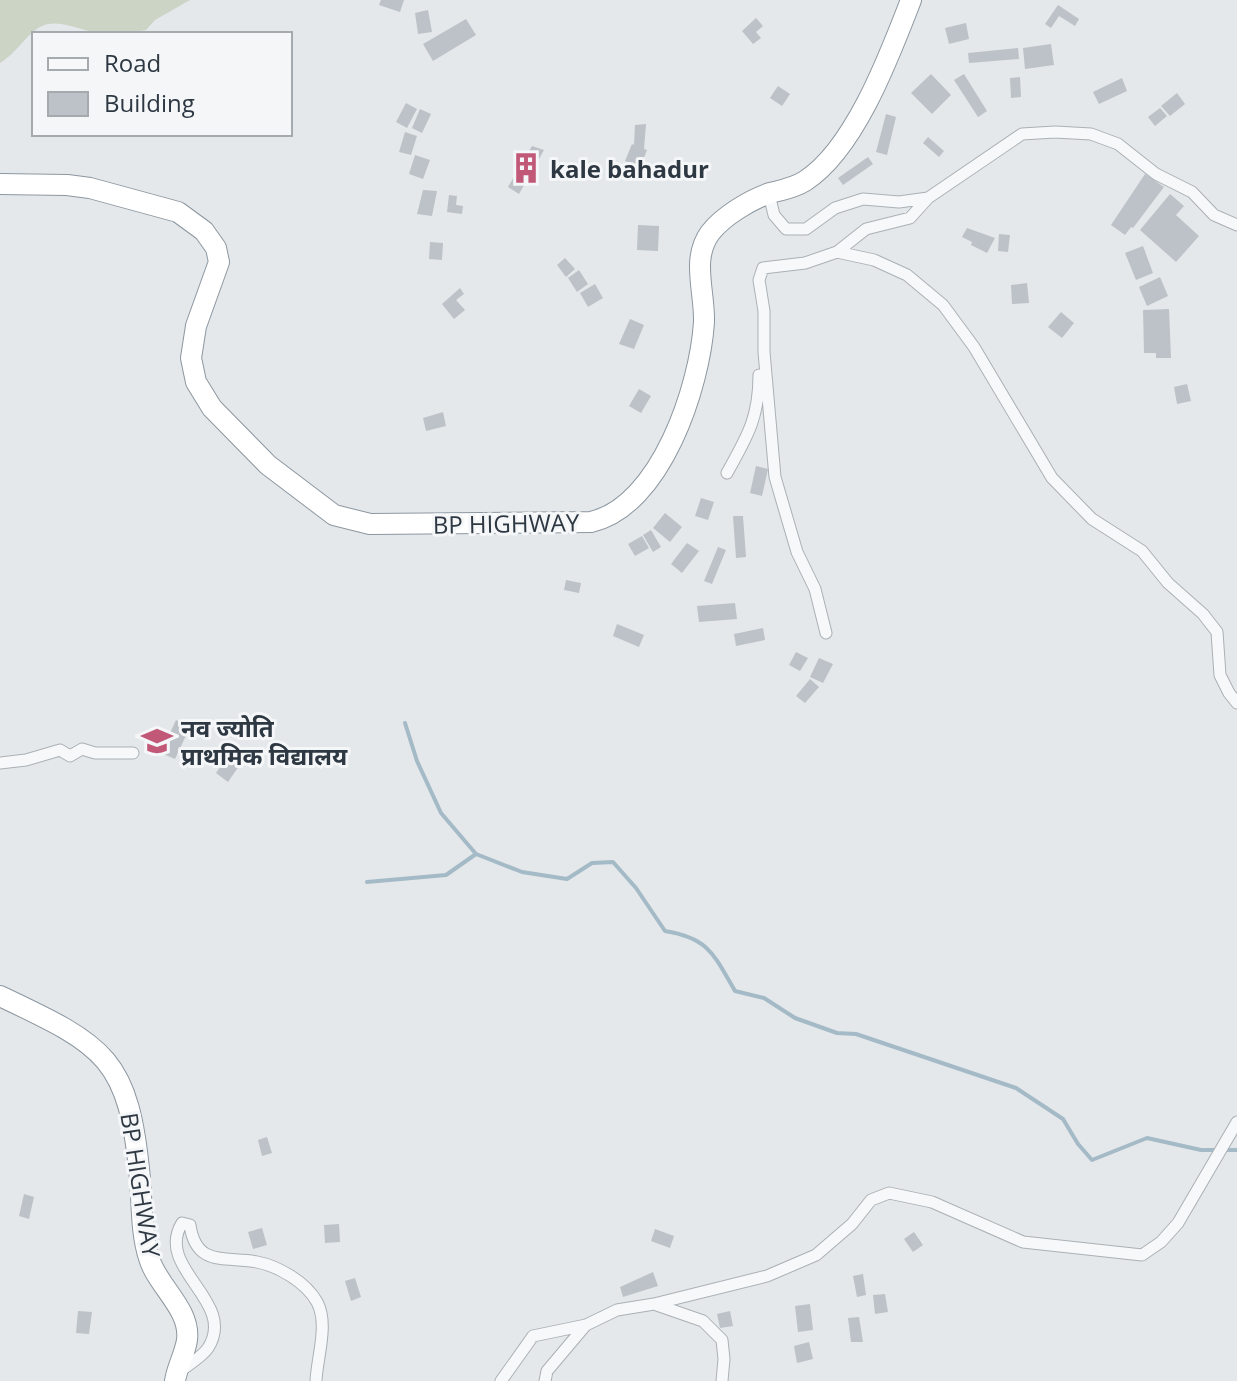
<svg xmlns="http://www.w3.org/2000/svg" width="1237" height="1381" font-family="'Open Sans','Noto Sans Devanagari',sans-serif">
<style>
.green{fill:#ccd4c6}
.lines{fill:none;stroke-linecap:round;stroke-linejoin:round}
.stream{stroke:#a4bac6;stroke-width:4}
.building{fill:#bcc2c7}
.street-casing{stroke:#aab0b5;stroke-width:13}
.highway-casing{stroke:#8d97a0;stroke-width:22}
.street{stroke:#f7f8f9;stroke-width:11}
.highway{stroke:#fff;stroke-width:20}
.labels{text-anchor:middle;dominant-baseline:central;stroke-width:6;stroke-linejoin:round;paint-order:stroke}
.poi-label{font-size:24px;font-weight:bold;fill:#2e3842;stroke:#f4f6f8;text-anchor:start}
.street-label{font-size:24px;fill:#2e3842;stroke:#f4f6f8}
</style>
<rect width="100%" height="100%" fill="#e4e8eb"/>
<!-- green -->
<path class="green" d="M0 0H190L155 20 146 30C132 32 117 35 103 34 83 32 61 18 42 26 26 34 17 53 0 63Z"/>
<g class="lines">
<!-- stream -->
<path class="stream" d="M405 723 417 761 441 813 476 854 522 872 567 879 592 863 613 862 636 888 665 931C709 938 714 955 735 991L764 998 795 1018 837 1033 856 1034 1016 1088 1063 1119 1078 1144 1092 1160 1147 1138 1201 1150H1237
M367 882 446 875 476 854"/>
</g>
<!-- building -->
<path class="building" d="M381 0H404L400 12 379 5Z
M1058 5 1079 19 1075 26 1059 16 1051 28 1045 24Z
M428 10 432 32 418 34 415 13Z
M756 18 763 26 756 32 761 38 753 44 742 31Z
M466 19 476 35 433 61 423 44Z
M966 23 969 39 949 44 945 28Z
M1051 44 1054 65 1025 69 1023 48Z
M1018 48 1019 59 969 63 968 53Z
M931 74 951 95 932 114 911 93Z
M964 74 987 111 978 117 954 80Z
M1020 77 1021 97 1011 98 1010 78Z
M1122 78 1127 91 1099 104 1093 92Z
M778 86 790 94 782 106 770 98Z
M1177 93 1185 104 1170 116 1161 106Z
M406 103 417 109 407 128 396 122Z
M1160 108 1167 116 1155 126 1148 117Z
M420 109 431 114 422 133 412 128Z
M886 114 896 117 887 155 876 152Z
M646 124 644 149 647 150 640 168 625 161 632 144 634 145 635 125Z
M405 132 417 136 411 155 399 152Z
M928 137 944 151 939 157 923 143Z
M532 146 544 150 519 194 508 187Z
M415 155 430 160 423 179 409 174Z
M868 157 873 164 843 185 838 178Z
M1145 174 1164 187 1133 228 1131 227 1125 235 1111 225Z
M423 190 437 191 432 216 417 214Z
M1170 194 1184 206 1176 215 1199 236 1176 262 1140 230Z
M449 195 457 196 456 205 463 206 462 214 447 212Z
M638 225 659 226 658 251 637 250Z
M967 228 995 238 987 253 971 245 972 242 962 237Z
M999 234 1010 235 1008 252 998 251Z
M430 242 443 243 442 260 429 259Z
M1143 246 1153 273 1136 280 1125 253Z
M565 258 575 269 566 277 557 265Z
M579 270 588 284 577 292 568 278Z
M1160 277 1168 296 1147 306 1139 287Z
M1027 283 1029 303 1012 304 1011 285Z
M595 284 603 298 588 307 580 293Z
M460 288 464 294 456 300 465 310 454 319 442 304Z
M1169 309 1171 358H1156V353H1144L1143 310Z
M1061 312 1074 323 1062 338 1048 327Z
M630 319 644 325 634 349 619 344Z
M1187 384 1191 401 1177 404 1174 387Z
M639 389 651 396 641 413 629 406Z
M443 412 446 426 426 431 423 418Z
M756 466 768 469 762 496 750 493Z
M701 498 714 502 708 520 695 516Z
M665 513 682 527 670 542 653 528Z
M733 516H743L746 557 736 558Z
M651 530 661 547 653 552 643 535Z
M642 536 649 548 635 556 628 544Z
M687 543 699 551 682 573 671 564Z
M718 547 726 550 712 584 704 581Z
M566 580 581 583 579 593 564 590Z
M735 603 737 619 699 622 697 606Z
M617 624 644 635 639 647 613 636Z
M763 628 765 640 736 646 734 634Z
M796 652 808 658 800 671 789 665Z
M819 658 833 664 823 683 810 677Z
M810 679 819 687 805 703 796 696Z
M176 720 190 727 175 759 161 753Z
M235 745 248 753 228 782 216 773Z
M267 1137 272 1153 262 1156 258 1140Z
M24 1194 34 1197 29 1219 19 1216Z
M339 1224 340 1242 325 1243 324 1225Z
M262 1228 267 1245 253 1249 248 1232Z
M655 1229 674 1236 670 1248 651 1241Z
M914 1232 923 1245 913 1252 904 1239Z
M653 1272 658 1286 623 1297 620 1287Z
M863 1274 866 1295 857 1297 853 1276Z
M355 1278 361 1297 351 1301 345 1281Z
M885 1294 888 1312 875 1314 873 1295Z
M810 1304 813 1330 798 1332 795 1306Z
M78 1311 92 1312 89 1334 76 1333Z
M730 1311 733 1326 720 1328 717 1314Z
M859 1317 863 1342H851L848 1318Z
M809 1342 813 1359 797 1363 794 1346Z"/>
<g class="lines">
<defs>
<path id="street" d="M769 194 774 215 786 229H806L835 208 863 199 899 202 928 198 1022 134 1055 132 1091 134 1118 144 1156 174 1192 192 1214 215 1237 225
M837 252 874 260 907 275 943 305 974 347 1052 478 1092 519 1142 551 1168 583 1203 614 1217 632 1220 675 1229 693 1237 703
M727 473C747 437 759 418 759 375
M826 633 815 589 797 552 775 477 764 352V311L759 280 763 268 805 263 837 252 866 229 910 218 928 198
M0 763 26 760 60 750 70 756 82 749 95 753H133
M654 1304 767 1276 816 1255 852 1224 871 1200 889 1193 932 1202 1023 1242 1142 1255 1161 1242 1178 1223 1237 1122
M179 1372C188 1365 202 1357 208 1348 238 1301 154 1269 182 1223L190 1225C196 1268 227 1256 257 1262 278 1266 306 1282 317 1302 329 1324 317 1357 316 1381
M501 1381 533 1336 586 1325 617 1310 654 1304 703 1321 722 1340 724 1359 722 1381
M545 1381 547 1371 585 1326"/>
<path id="highway" d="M0 184 67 185 90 188 178 212 204 231 216 248 219 262 196 326 191 358 196 382 212 408 268 465 334 515 370 524 591 522C661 506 700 386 704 322 705 292 691 259 710 233 723 216 750 200 770 193 782 190 794 188 805 181 855 149 890 54 911 0
M0 996C106 1046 129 1058 140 1179 142 1204 141 1234 149 1258 157 1286 191 1309 187 1340 185 1354 177 1367 175 1381"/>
</defs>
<!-- street casing -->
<use href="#street" class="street-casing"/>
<!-- highway casing -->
<use href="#highway" class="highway-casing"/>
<!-- street -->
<use href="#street" class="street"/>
<!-- highway -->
<use href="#highway" class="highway"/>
</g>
<!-- icons -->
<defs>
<symbol id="building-bare" viewBox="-9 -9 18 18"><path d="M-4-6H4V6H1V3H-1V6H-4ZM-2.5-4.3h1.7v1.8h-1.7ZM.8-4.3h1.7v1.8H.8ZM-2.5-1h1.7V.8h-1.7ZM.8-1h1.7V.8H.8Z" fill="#c15877" stroke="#f4f6f8" stroke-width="2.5" paint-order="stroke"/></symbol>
<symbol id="school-bare" viewBox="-9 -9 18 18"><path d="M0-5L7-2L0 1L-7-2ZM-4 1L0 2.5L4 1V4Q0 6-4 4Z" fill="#c15877" stroke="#f4f6f8" stroke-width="2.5" paint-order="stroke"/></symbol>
</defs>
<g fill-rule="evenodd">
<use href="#building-bare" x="504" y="146" width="44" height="44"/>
<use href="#school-bare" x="135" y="719" width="44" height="44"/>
</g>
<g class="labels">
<!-- poi labels -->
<g class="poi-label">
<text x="550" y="168">kale bahadur</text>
<text x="181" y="727">नव ज्योति<tspan x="181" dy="28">प्राथमिक विद्यालय</tspan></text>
</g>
<!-- street labels -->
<g class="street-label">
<text transform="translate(506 523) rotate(-1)">BP HIGHWAY</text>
<text transform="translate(141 1185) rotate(81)">BP HIGHWAY</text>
</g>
</g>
<!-- legend -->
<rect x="32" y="32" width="260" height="104" fill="#f4f6f8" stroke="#a5aaaf" stroke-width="2"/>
<rect x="48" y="58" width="40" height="12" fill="#f7f8f9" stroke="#a5aaaf" stroke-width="2"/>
<text x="104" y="72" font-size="24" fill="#2e3842">Road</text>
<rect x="48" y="92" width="40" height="24" fill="#bcc2c7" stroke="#a5aaaf" stroke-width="2"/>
<text x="104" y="112" font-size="24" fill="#2e3842">Building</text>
</svg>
